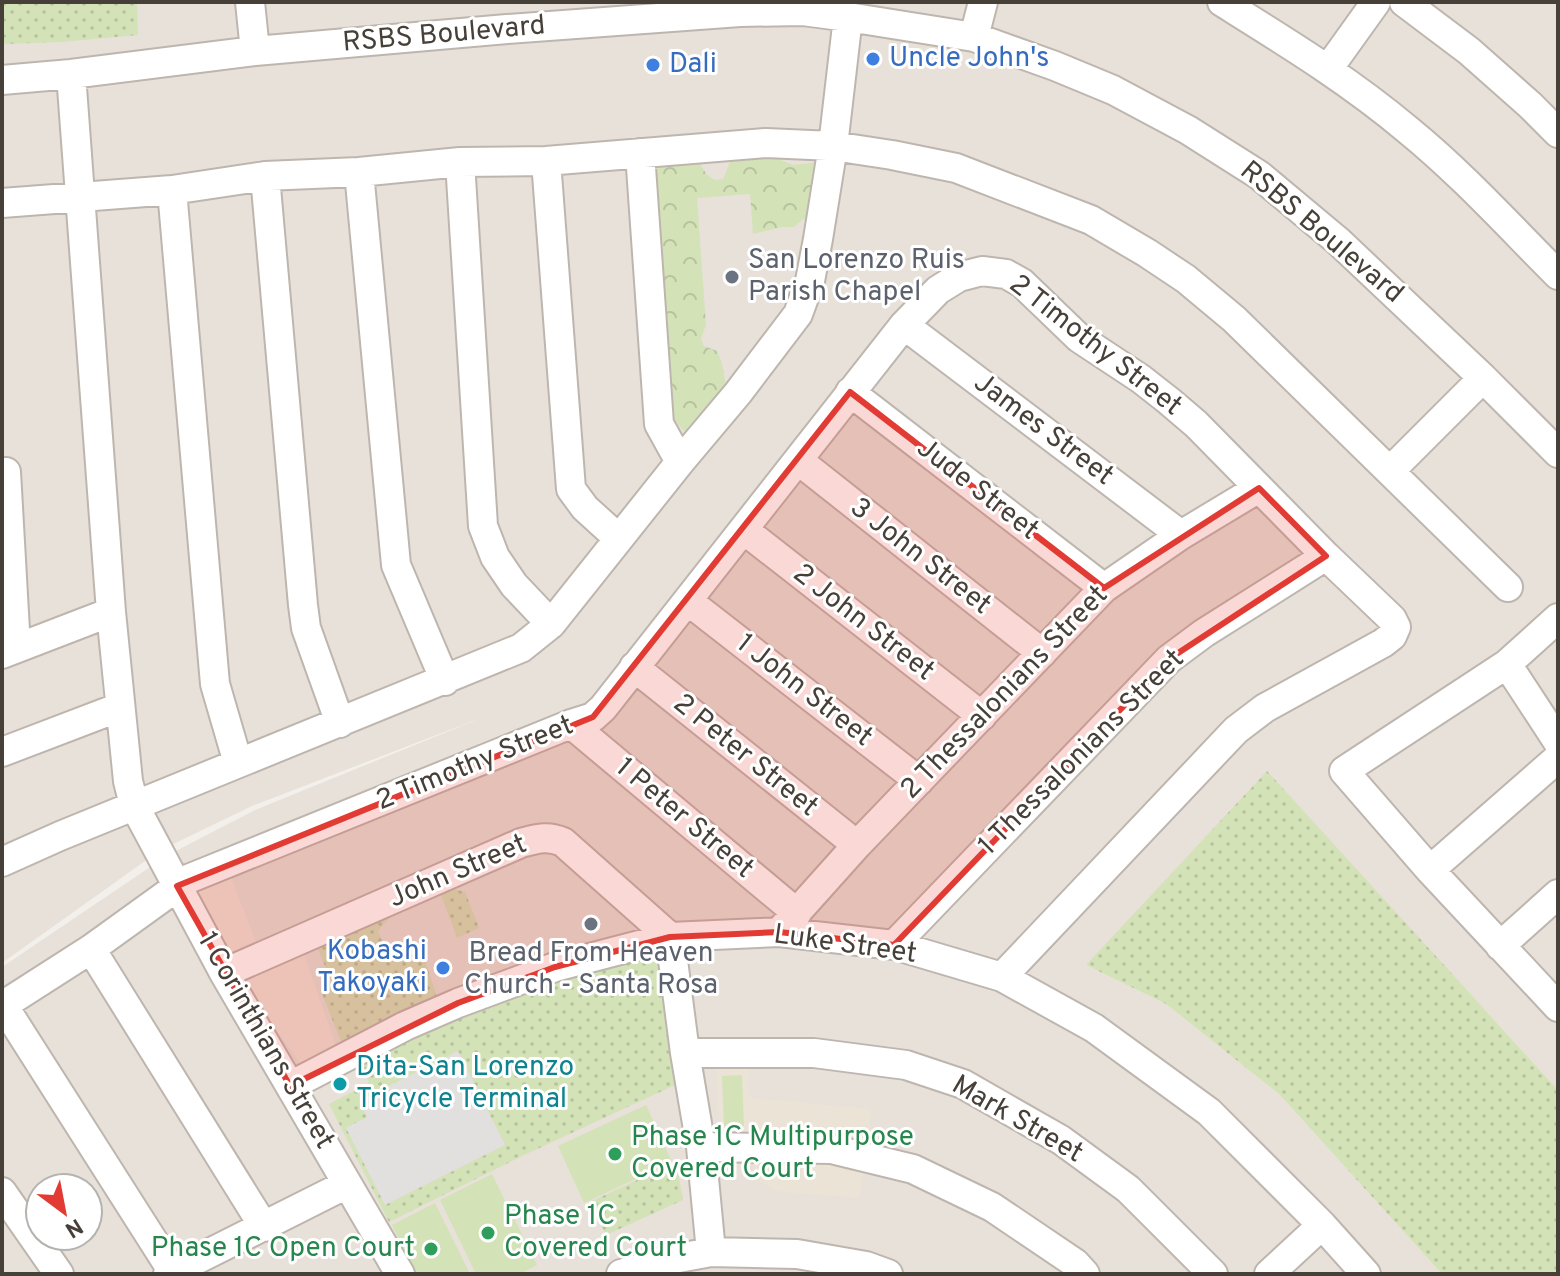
<svg xmlns="http://www.w3.org/2000/svg" width="1560" height="1276" font-family="Overpass,sans-serif">
<style>
.residential{fill:#e7e1d9;fill-rule:evenodd}
.commercial{fill:#f2e5d9}
.education{fill:#ebe3d6}
.grass{fill:url(#grass-dots)}
.forest{fill:url(#forest-crowns)}
.garden{fill:#d4e2b8}
.parking{fill:#e2e0de}
.lines{fill:none;stroke-linecap:round;stroke-linejoin:round}
.minor-casing{stroke:#beb6ae;stroke-width:32}
.minor{stroke:#fff;stroke-width:28}
.marked{fill:#e13b34;fill-opacity:0.2;stroke:#e13b34;stroke-width:6;stroke-linejoin:round}
.shop-dot{fill:#3f7fe0;stroke:#fff;stroke-width:3}
.worship-dot{fill:#6b7280;stroke:#fff;stroke-width:3}
.culture-dot{fill:#0f9aa8;stroke:#fff;stroke-width:3}
.leisure-dot{fill:#2e9e5b;stroke:#fff;stroke-width:3}
.labels{text-anchor:middle;dominant-baseline:central;stroke-width:6;stroke-linejoin:round;paint-order:stroke}
.street-label{font-size:28px;fill:#464039;stroke:#fff}
.shop-label{font-size:28px;fill:#366cbe;stroke:#fff;text-anchor:start}
.worship-label{font-size:28px;fill:#5b616d;stroke:#fff;text-anchor:start}
.culture-label{font-size:28px;fill:#0d838f;stroke:#fff;text-anchor:start}
.leisure-label{font-size:28px;fill:#27864d;stroke:#fff;text-anchor:start}
</style>
<defs>
<pattern id="grass-dots" width="8" height="8" patternUnits="userSpaceOnUse" patternTransform="scale(2)"><rect width="8" height="8" fill="#d4e2b8"/><path d="M2 2h.1M6 6h.1" fill="none" stroke="#b7c39f" stroke-width="1.8" stroke-linecap="round"/></pattern>
<pattern id="forest-crowns" width="20" height="18" patternUnits="userSpaceOnUse" patternTransform="scale(2)"><rect width="20" height="18" fill="#d4e2b8"/><path d="M2 6a3 3 0 1 1 6 0M12 15a3 3 0 1 1 6 0" fill="none" stroke="#b7c39f"/></pattern>
</defs>
<rect width="100%" height="100%" fill="#f3f0eb"/>
<!-- residential -->
<path class="residential" d="M2 2H1558V1090L1484 1009 1086 965 1166 1004 1279 1094 1442 1274H2V967L168 855 255 810 486 716 252 806 159 851 2 963ZM40 1188H88V1236H40Z"/>
<!-- commercial -->
<path class="commercial" d="M230 875 258 947 303 951 338 1052 305 1070 227 961 194 889Z"/>
<!-- education -->
<path class="education" d="M749 1064 748 1091 751 1098 871 1109 870 1135 859 1198 785 1192 772 1189 753 1177 756 1149 720 1139 716 1066Z"/>
<!-- grass -->
<path class="grass" d="M2 2H137L138 35 61 42 2 44Z
M1267 771 1558 1090V1274H1442L1279 1094 1166 1004 1086 965Z
M454 889 465 892 479 928 457 938 440 892Z
M391 916 378 931 391 962 422 951 438 1000 343 1046 320 989 332 983 315 942Z
M638 957H650L657 961 661 972 675 1085 522 1156 389 1222 329 1104 369 1083 362 1066 436 1025 506 996Z
M676 1162 683 1200 606 1235 590 1202Z"/>
<!-- forest -->
<path class="forest" d="M774 157 793 165 820 162 810 220 803 219 794 227H782L753 234 750 194 697 198 706 325 701 338 704 346 717 351C724 364 724 380 728 395L688 435 674 420 655 168 698 161 707 175 715 180 723 179 730 162Z"/>
<!-- garden -->
<path class="garden" d="M742 1075 744 1126H724L722 1076Z
M646 1105 672 1162 584 1203 558 1146Z
M492 1174 537 1265 519 1274H476L440 1200Z
M435 1203 470 1274H416L392 1225Z"/>
<!-- parking -->
<path class="parking" d="M458 1051 505 1145 385 1205 346 1128 367 1117 359 1101Z"/>
<g class="lines">
<defs>
<path id="minor" d="M250 2 255 51
M1222 2C1286 42 1350 81 1408 130 1462 174 1509 226 1558 275
M1404 2 1469 51 1530 105 1558 133
M974 37 983 2
M1328 69 1376 2
M71 74 111 612 128 781 134 805 224 973 400 1274
M2 80 71 74 255 51 507 29 740 12 803 11 848 17 974 37 1055 66 1113 90 1188 130 1259 175 1338 241 1483 378 1558 453
M640 153 659 424 680 462
M546 161 571 489 585 508 618 538
M460 162 483 526 495 557 514 585 551 624
M359 172 396 565 445 681
M265 176 303 605 306 628 340 723
M172 190 215 684 238 763
M2 203 172 190 265 176 359 172 460 162 546 161 766 143 833 146 892 155 956 168 1091 220 1147 253 1186 279 1234 319 1508 587
M904 325 1181 535
M850 392 1104 588
M799 461 1042 653
M1390 471 1483 378
M6 472 16 648
M744 530 982 716
M688 601 919 781
M1558 618 1507 664 1344 771 1430 870 1558 1007
M2 654 111 612
M1507 664 1558 742
M634 667 857 845
M571 724 797 913
M2 752 120 707
M2 862 60 836 521 648 551 624 680 462 738 393 798 314 810 281 818 239 833 146 848 17
M1430 870 1558 758
M779 932 857 845 1104 588 1181 535 1259 488
M670 937 685 1053 701 1147 711 1252
M894 945 1169 659 1204 633 1326 556
M1500 946 1558 894
M91 949 264 1227
M224 973 521 843C536 839 547 835 563 842L670 937
M3 1005 173 1272
M2 1006 91 949 188 879 571 724 593 717 603 708 904 325 938 290 959 277 982 271 1006 274 1022 283 1079 338 1141 379 1169 401 1196 424 1326 556 1392 619 1396 627 1392 636 1383 643 1265 708 1236 730 1002 977
M685 1053H814L906 1065 963 1084 1061 1140 1128 1189 1213 1274
M290 1086 405 1026 458 1003 555 967 670 937 779 932 894 945 1002 977 1094 1028 1209 1112 1322 1225 1366 1274
M701 1147 831 1149 913 1169 992 1207 1075 1263 1085 1274
M2 1192 59 1274
M168 1274 347 1184
M621 1274 668 1260 711 1252 797 1254 866 1266 888 1274
M1269 1274 1322 1225"/>
</defs>
<!-- minor casing -->
<use href="#minor" class="minor-casing"/>
<!-- minor -->
<use href="#minor" class="minor"/>
</g>
<!-- marked area -->
<path class="marked" d="M850 392 1104 588 1259 488 1326 556 1169 659 894 945 779 932 670 937 555 967 458 1003 290 1086 177 886 593 717Z"/>
<!-- markers -->
<g class="shop-dot">
<circle cx="873" cy="59" r="8"/>
<circle cx="653" cy="65" r="8"/>
<circle cx="443" cy="968" r="8"/>
</g>
<g class="worship-dot">
<circle cx="732" cy="277" r="8"/>
<circle cx="591" cy="924" r="8"/>
</g>
<circle class="culture-dot" cx="340" cy="1084" r="8"/>
<g class="leisure-dot">
<circle cx="615" cy="1154" r="8"/>
<circle cx="488" cy="1233" r="8"/>
<circle cx="431" cy="1249" r="8"/>
</g>
<g class="labels">
<!-- street labels -->
<g class="street-label">
<text transform="translate(444 35) rotate(-5)">RSBS Boulevard</text>
<text transform="translate(1321 233) rotate(40)">RSBS Boulevard</text>
<text transform="translate(1095 346) rotate(38)">2 Timothy Street</text>
<text transform="translate(1043 430) rotate(37)">James Street</text>
<text transform="translate(977 490) rotate(38)">Jude Street</text>
<text transform="translate(920 557) rotate(38)">3 John Street</text>
<text transform="translate(863 623) rotate(38)">2 John Street</text>
<text transform="translate(804 691) rotate(38)">1 John Street</text>
<text transform="translate(1005 693) rotate(-46)">2 Thessalonians Street</text>
<text transform="translate(1082 753) rotate(-45)">1 Thessalonians Street</text>
<text transform="translate(745 756) rotate(39)">2 Peter Street</text>
<text transform="translate(475 764) rotate(-22)">2 Timothy Street</text>
<text transform="translate(684 819) rotate(40)">1 Peter Street</text>
<text transform="translate(458 872) rotate(-23)">John Street</text>
<text transform="translate(845 945) rotate(8)">Luke Street</text>
<text transform="translate(265 1041) rotate(60)">1 Corinthians Street</text>
<text transform="translate(1017 1120) rotate(30)">Mark Street</text>
</g>
<!-- shop labels -->
<g class="shop-label">
<text x="889" y="59">Uncle John's</text>
<text x="669" y="65">Dali</text>
<text x="427" y="952" text-anchor="end">Kobashi<tspan x="427" dy="32">Takoyaki</tspan></text>
</g>
<!-- worship labels -->
<g class="worship-label">
<text x="748" y="261">San Lorenzo Ruis<tspan x="748" dy="32">Parish Chapel</tspan></text>
<text x="591" y="954" text-anchor="middle">Bread From Heaven<tspan x="591" dy="32">Church - Santa Rosa</tspan></text>
</g>
<!-- culture labels -->
<g class="culture-label">
<text x="356" y="1068">Dita-San Lorenzo<tspan x="356" dy="32">Tricycle Terminal</tspan></text>
</g>
<!-- leisure labels -->
<g class="leisure-label">
<text x="631" y="1138">Phase 1C Multipurpose<tspan x="631" dy="32">Covered Court</tspan></text>
<text x="504" y="1217">Phase 1C<tspan x="504" dy="32">Covered Court</tspan></text>
<text x="415" y="1249" text-anchor="end">Phase 1C Open Court</text>
</g>
</g>
<!-- border -->
<rect width="1560" height="1276" fill="none" stroke="#464039" stroke-width="8"/>
<!-- north arrow -->
<g transform="translate(64 1212) rotate(148)"><circle r="38" fill="#ffffff" stroke="#b5b3b0" stroke-width="2"/>
<path d="M0-6L14 30L0 20L-14 30Z" fill="#e13b34"/>
<text y="-12" font-size="22" font-weight="bold" text-anchor="middle" fill="#464039">N</text>
</g>
</svg>
